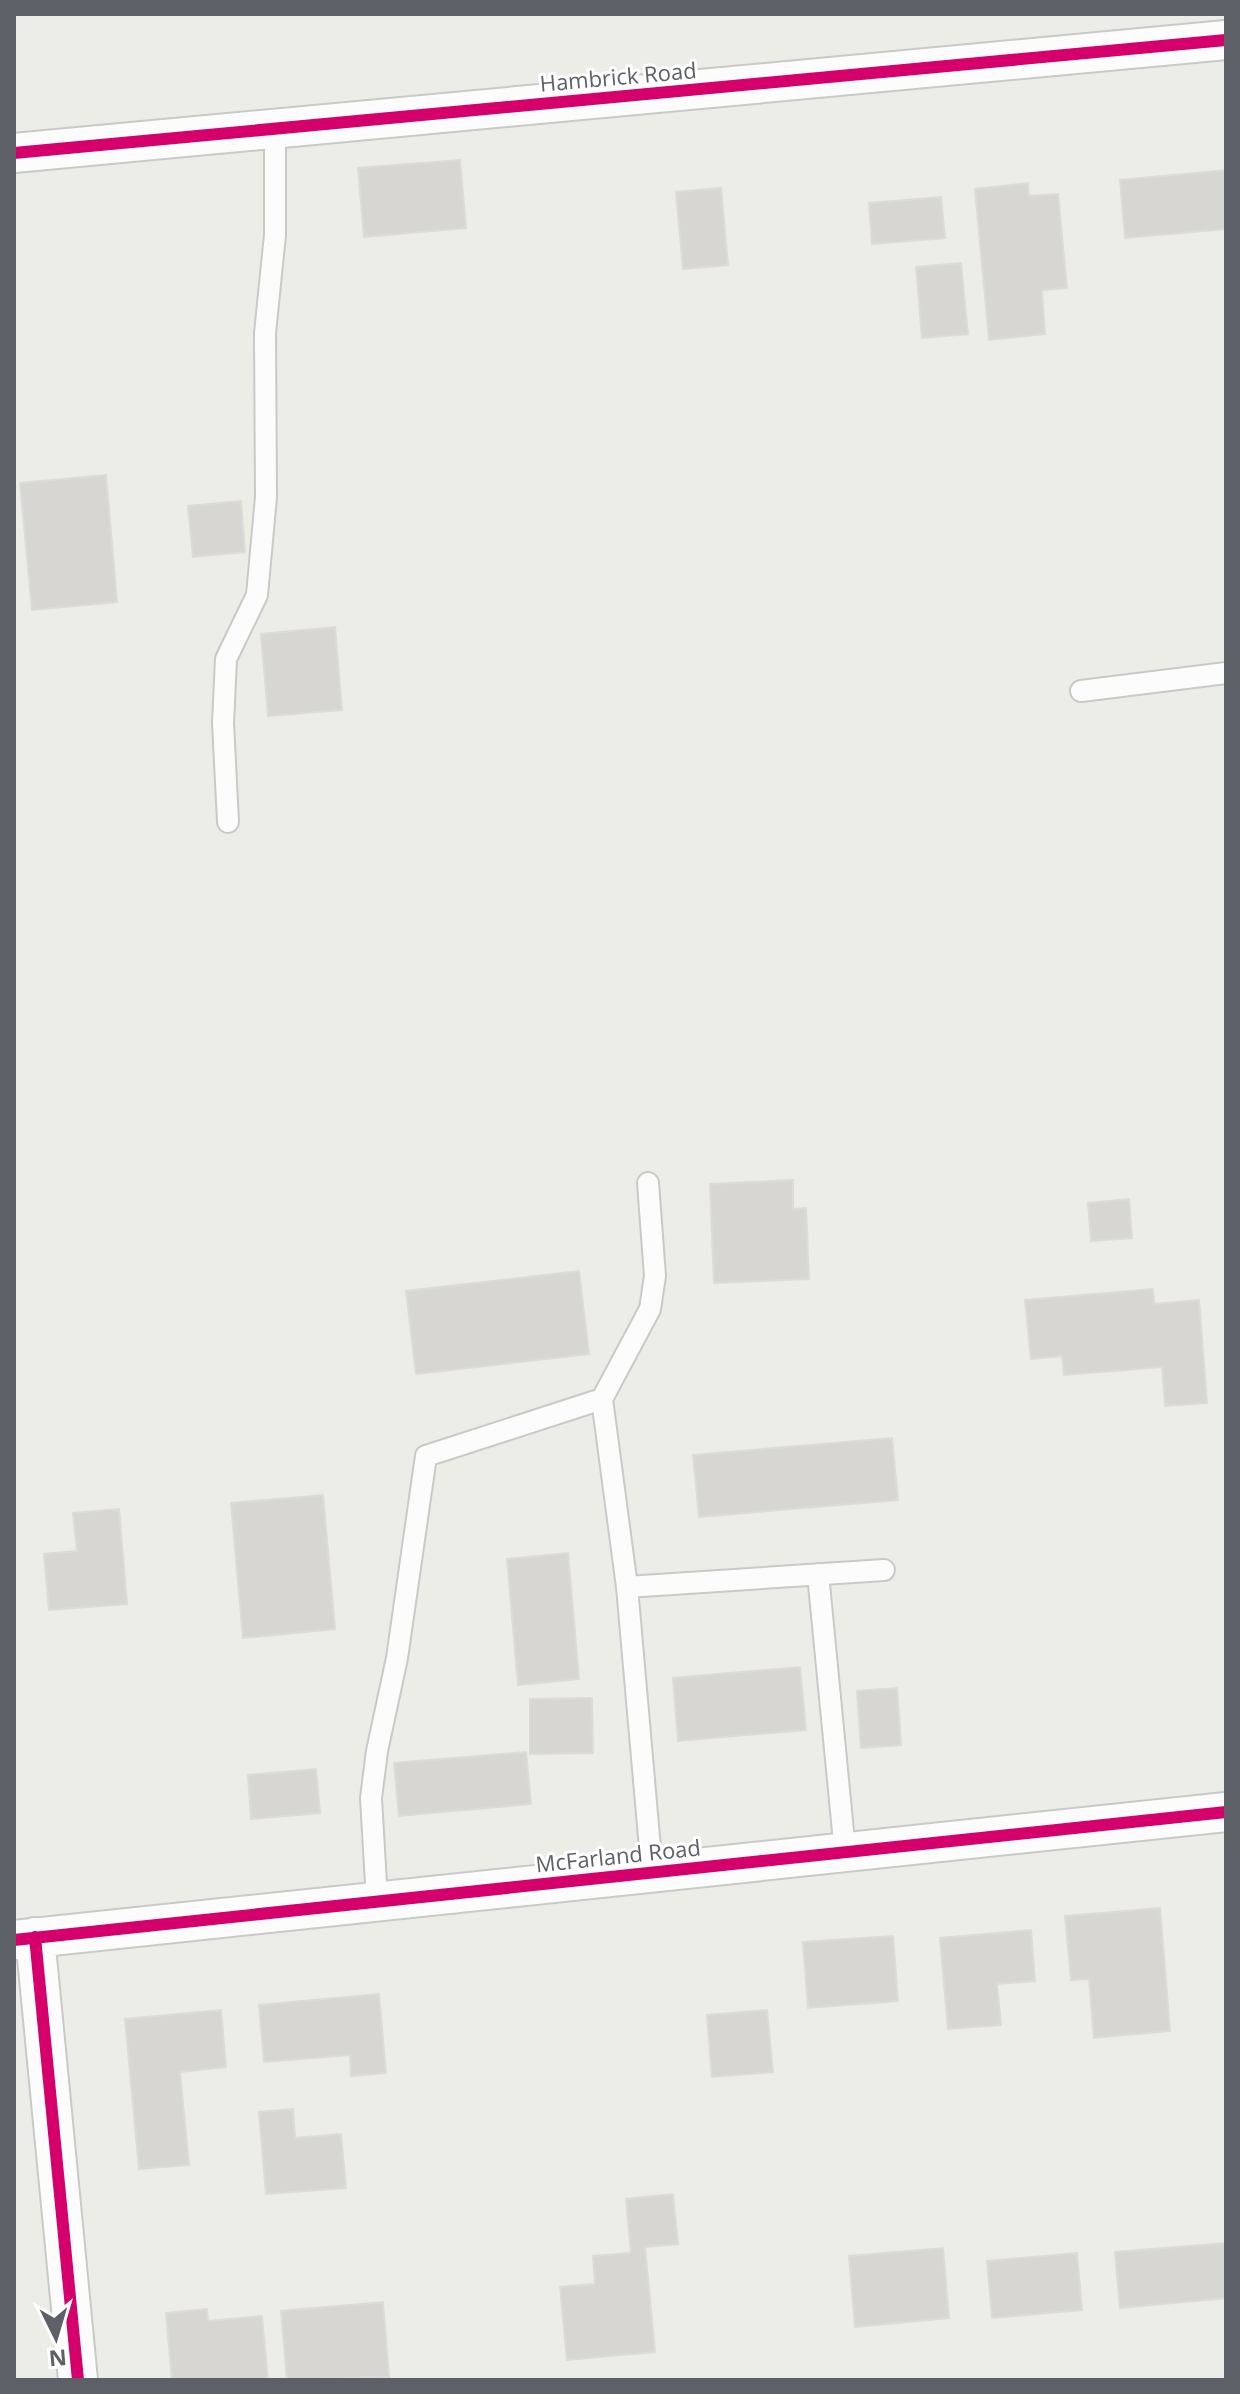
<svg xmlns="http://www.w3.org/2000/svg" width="1240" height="2394" font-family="'Open Sans',sans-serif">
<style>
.building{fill:#d7d6d3;stroke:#dcdcd7;stroke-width:2}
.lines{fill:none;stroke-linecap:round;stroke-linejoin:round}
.service-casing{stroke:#c9cac8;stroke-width:24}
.minor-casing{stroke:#c9cac8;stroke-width:42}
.service{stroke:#fcfcfc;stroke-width:20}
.minor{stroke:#fcfcfc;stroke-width:38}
.cycleway-casing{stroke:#fff;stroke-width:17}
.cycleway{stroke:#d6006c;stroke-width:12}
.labels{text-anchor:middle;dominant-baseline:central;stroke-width:6;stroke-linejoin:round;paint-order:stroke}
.street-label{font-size:22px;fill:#5d6066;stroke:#fff}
</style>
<rect width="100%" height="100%" fill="#edede8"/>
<!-- building -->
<path class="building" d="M460 160 466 228 364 237 358 168Z
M1226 170V229L1125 238 1120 180Z
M1028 183 1029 196 1058 194 1067 288 1042 290 1045 334 989 340 975 189Z
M721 188 728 265 683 269 676 192Z
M941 197 945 238 872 244 869 203Z
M961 263 968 334 922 338 916 267Z
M106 475 117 602 32 610 20 483Z
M241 501 245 552 193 557 188 506Z
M335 627 342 710 268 716 261 634Z
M793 1180V1209L806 1208 809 1279 714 1283 710 1184Z
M1129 1199 1132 1238 1091 1241 1088 1203Z
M579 1271 589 1354 416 1374 406 1291Z
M1153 1289 1154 1304 1199 1300 1207 1403 1165 1406 1162 1367 1064 1375 1062 1356 1031 1359 1025 1300Z
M892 1438 898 1500 699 1517 693 1455Z
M323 1495 335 1629 243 1638 231 1503Z
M119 1509 127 1604 49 1610 44 1554 77 1551 73 1513Z
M568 1553 579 1679 518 1685 507 1559Z
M800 1667 806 1730 678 1741 673 1678Z
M897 1688 901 1745 861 1748 857 1691Z
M592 1698 593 1753 530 1754V1699Z
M526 1752 531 1804 399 1816 394 1763Z
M316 1769 320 1813 251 1819 248 1775Z
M1160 1908 1170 2031 1094 2038 1089 1979 1071 1980 1065 1916Z
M1031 1930 1035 1981 997 1984 1001 2025 948 2029 940 1938Z
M893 1936 898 2001 808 2008 803 1942Z
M379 1994 386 2073 351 2076 350 2055 264 2062 259 2005Z
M221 2010 226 2067 180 2072 189 2165 139 2169 125 2019Z
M767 2010 773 2072 712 2077 707 2015Z
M293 2109 295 2138 341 2134 346 2188 266 2194 259 2112Z
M673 2194 678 2244 645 2247 655 2352 567 2360 560 2287 595 2284 593 2256 631 2253 626 2199Z
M1226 2243V2298L1120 2308 1115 2252Z
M943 2248 949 2318 855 2327 849 2256Z
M1077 2253 1082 2310 992 2318 987 2261Z
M383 2302 389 2377 287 2380 281 2311Z
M207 2309 208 2321 262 2316 268 2380H172L166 2313Z"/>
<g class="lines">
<defs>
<path id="service" d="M1081 691 1226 673
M228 822 223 723 226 659 257 595 266 497 265 333 275 235V129
M602 1399 627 1587 652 1871
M818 1574 845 1852
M627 1587 884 1570
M377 1901 371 1798 377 1751 397 1658 426 1456 602 1399 650 1309 655 1276 648 1183"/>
<path id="minor" d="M14 153 1226 40
M35 1937 78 2380
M14 1940 1226 1812"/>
</defs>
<!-- service casing -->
<use href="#service" class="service-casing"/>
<!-- minor casing -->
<use href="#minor" class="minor-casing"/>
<!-- service -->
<use href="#service" class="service"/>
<!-- minor -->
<use href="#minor" class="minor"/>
<defs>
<path id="cycleway" d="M14 153 1226 40
M35 1937 78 2380
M14 1940 1226 1812"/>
</defs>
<!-- cycleway casing -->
<use href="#cycleway" class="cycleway-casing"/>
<!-- cycleway -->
<use href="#cycleway" class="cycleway"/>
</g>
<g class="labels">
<!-- street labels -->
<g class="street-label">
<text transform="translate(618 76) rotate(-5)">Hambrick Road</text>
<text transform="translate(618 1855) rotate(-6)">McFarland Road</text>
</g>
</g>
<!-- border -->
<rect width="1240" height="2394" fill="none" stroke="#5d6066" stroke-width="32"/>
<!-- north arrow -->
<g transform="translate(56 2338) rotate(175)" stroke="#ffffff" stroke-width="6" paint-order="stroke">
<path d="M0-6L14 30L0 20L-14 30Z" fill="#5d6066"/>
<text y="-12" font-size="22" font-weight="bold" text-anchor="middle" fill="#5d6066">N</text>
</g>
</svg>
